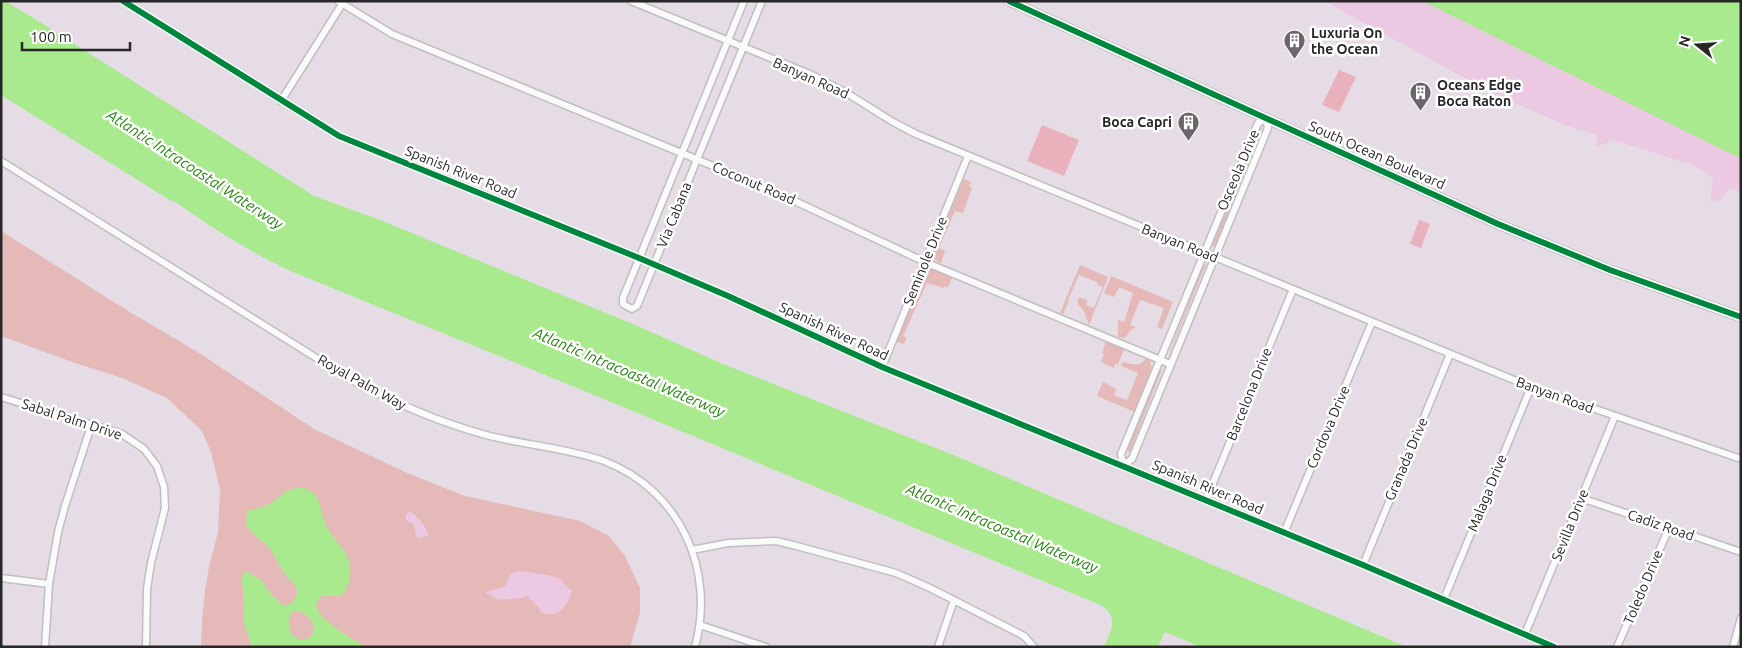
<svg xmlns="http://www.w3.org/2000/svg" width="1742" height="648" font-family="Ubuntu,sans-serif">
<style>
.green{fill:#e4b9b8}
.sand{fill:#ecc9e3}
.pitch{fill:#e9b1bb}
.water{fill:#a8ea8d;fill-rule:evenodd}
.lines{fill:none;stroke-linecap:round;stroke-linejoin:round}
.street-casing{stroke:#bfbec0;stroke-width:9}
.secondary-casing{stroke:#bfbec0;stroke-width:11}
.street{stroke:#fbfafb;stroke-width:6}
.secondary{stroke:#fbfafb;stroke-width:9}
.cycleway-casing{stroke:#fff;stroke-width:9}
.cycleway{stroke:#00873e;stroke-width:6}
.labels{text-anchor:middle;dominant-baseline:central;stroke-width:5;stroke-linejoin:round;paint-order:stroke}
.poi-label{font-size:14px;font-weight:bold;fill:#272727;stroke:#fff;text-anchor:start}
.street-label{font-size:14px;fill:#272727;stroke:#fff}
.water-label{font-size:15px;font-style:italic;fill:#23830c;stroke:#fff}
</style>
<rect width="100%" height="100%" fill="#e6dce6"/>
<!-- green -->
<path class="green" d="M1262 127 1215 246H1212L1260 128Z
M965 179 971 182 969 186 972 188 963 213 955 211 939 248 945 251 941 263 934 259 932 256 963 180Z
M1 231 133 314 196 351 314 429 405 472 465 496 580 521 609 536 625 556 640 588V613L630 647H201L202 622 205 591 209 567 218 532 220 489 211 452 202 431 167 398 122 378 75 363 1 336Z
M1206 264 1171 350 1170 351 1203 265Z
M1080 265 1108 277 1089 325 1084 311 1077 303 1079 297 1087 300 1086 305 1094 308 1103 287 1097 285V282L1079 275 1068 300 1069 301 1063 314 1060 313Z
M929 268 952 276V278L948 287 945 286 944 288 927 283 903 336 907 338 904 344 896 342 926 271Z
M1111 276 1173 302 1162 329 1157 327 1164 308 1140 300 1130 325 1136 327 1131 330 1125 338 1118 337V320L1124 322 1133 293 1119 287 1114 297 1104 293Z
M1106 341 1123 348 1124 350 1118 364H1115L1114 368 1101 362 1104 354 1102 353Z
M1146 358 1150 361 1152 368 1135 412 1097 396 1103 382 1116 389 1114 395 1127 400 1138 373 1121 366 1123 362C1133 364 1139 368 1146 358Z
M1162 369 1130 452 1127 451 1160 370Z"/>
<!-- sand -->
<path class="sand" d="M1324 1H1741V192L1729 188 1721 200 1710 202 1713 178 1693 165 1613 140 1597 147 1596 135 1567 126 1490 92Z
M409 511C415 513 429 529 428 536L420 538 416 536 414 525 406 520V515Z
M518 571C524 571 557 576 560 579 565 584 566 588 572 590 569 604 557 621 541 612L539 607 535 605 534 601 529 599 528 595 522 598 498 600 485 592 504 587C510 580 507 573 518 571Z"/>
<!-- pitch -->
<path class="pitch" d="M1339 70 1356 77 1339 112 1322 105Z
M1042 125 1079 140 1064 176 1027 161Z
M1419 220 1430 224 1421 248 1410 244Z"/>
<!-- water -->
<path class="water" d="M1 1H5L35 19 314 196 380 220 640 327 723 364 951 454 1407 647H1201L1165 632 1158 647H1104C1111 630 1119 620 1103 606L582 390 293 272C251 253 212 228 174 201L173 202 1 95Z
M1422 1H1741V158L1725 151Z
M301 487C325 494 318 511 327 528 338 546 355 555 349 580 348 587 346 592 340 596H323L319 598C317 601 315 605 317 609 324 623 353 640 367 647H252L243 620 244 604 242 580 244 571 260 579 273 596 283 606 292 603 298 593 296 586 287 577 268 546 253 534 246 525 247 511C252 508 257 509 263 507 277 502 282 489 301 487ZM292 611C305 611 311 617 314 628L311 637 301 640 292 635C288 627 287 619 292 611Z"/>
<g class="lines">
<defs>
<path id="street" d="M123 1 339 136 639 258 728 296 882 367 1363 565 1554 647
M338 1 392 34 769 189 925 262 1170 364
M631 1 812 75 850 95 893 122 916 134 1531 387 1741 459
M744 1 623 298V304L632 309 637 306 762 1
M281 101 344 1
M1266 119 1268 128 1132 459 1123 465 1121 454 1258 123Z
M1 161 350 379C393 402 438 422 486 435 524 445 567 448 604 461 680 490 716 570 695 647
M882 367 968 156
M1 397 122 434 144 449 157 466 164 487 165 508 151 563 147 589 146 647
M1581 498 1741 552
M1206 500 1293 289
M1284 533 1372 322
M692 550 728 543 776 541 793 545 896 573 930 588 1024 636 1034 647
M1363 565 1450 354
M1 578 49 584
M1444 599 1531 387
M700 625 766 647
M1525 634 1615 416
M45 647 49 584 58 532 65 506 92 423
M938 647 954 600
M1617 647 1669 528
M1733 647 1741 618"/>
<path id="secondary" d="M1009 1 1498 224 1610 270 1741 317"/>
</defs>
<!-- street casing -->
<use href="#street" class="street-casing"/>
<!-- secondary casing -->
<use href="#secondary" class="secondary-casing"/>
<!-- street -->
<use href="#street" class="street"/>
<!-- secondary -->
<use href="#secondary" class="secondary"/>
<defs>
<path id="cycleway" d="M123 1 339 136 639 258 728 296 882 367 1363 565 1554 647
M1009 1 1498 224 1610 270 1741 317"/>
</defs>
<!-- cycleway casing -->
<use href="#cycleway" class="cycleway-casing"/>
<!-- cycleway -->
<use href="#cycleway" class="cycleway"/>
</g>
<!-- icons -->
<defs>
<symbol id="building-pin" viewBox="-11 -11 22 30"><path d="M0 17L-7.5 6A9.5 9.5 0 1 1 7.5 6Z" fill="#6a666a" stroke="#fff"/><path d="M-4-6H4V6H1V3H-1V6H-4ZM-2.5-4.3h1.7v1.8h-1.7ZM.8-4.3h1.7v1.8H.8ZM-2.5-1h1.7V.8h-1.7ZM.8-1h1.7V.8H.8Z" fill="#fff"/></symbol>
</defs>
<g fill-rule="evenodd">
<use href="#building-pin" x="1282" y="28" width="25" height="34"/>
<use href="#building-pin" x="1408" y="80" width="25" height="34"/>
<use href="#building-pin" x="1176" y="110" width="25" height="34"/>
</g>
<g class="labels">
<!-- poi labels -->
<g class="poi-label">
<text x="1311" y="33">Luxuria On<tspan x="1311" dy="16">the Ocean</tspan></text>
<text x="1437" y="85">Oceans Edge<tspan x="1437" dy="16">Boca Raton</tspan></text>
<text x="1172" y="122" text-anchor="end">Boca Capri</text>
</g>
<!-- street labels -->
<g class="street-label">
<text transform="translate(811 78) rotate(24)">Banyan Road</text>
<text transform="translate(1377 155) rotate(24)">South Ocean Boulevard</text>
<text transform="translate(1238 170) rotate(-67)">Osceola Drive</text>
<text transform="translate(461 172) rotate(22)">Spanish River Road</text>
<text transform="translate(754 183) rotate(23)">Coconut Road</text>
<text transform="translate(674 215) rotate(-68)">Via Cabana</text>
<text transform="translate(1180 243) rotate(22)">Banyan Road</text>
<text transform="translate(925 261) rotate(-68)">Seminole Drive</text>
<text transform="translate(834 331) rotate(25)">Spanish River Road</text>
<text transform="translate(362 382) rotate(29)">Royal Palm Way</text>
<text transform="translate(1249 394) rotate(-68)">Barcelona Drive</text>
<text transform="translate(1555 395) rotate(20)">Banyan Road</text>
<text transform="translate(72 419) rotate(18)">Sabal Palm Drive</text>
<text transform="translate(1328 427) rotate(-67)">Cordova Drive</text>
<text transform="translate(1406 459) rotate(-67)">Granada Drive</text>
<text transform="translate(1208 487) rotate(23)">Spanish River Road</text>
<text transform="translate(1487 493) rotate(-68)">Malaga Drive</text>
<text transform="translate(1570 525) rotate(-68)">Sevilla Drive</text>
<text transform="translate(1661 525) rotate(19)">Cadiz Road</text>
<text transform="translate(1643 587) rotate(-67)">Toledo Drive</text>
</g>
<!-- water labels -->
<g class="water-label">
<text transform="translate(195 169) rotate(33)">Atlantic Intracoastal Waterway</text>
<text transform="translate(629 372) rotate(23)">Atlantic Intracoastal Waterway</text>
<text transform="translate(1002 528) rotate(23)">Atlantic Intracoastal Waterway</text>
</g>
</g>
<!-- border -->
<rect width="1742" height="648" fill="none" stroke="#272727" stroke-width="5"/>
<!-- north arrow -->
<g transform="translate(1697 45) rotate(287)" stroke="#ffffff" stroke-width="4" paint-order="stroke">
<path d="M0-4L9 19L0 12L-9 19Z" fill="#272727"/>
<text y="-8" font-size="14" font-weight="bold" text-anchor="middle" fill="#272727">N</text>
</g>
<!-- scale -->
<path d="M22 42v8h108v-8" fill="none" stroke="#272727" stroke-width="2.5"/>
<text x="30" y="42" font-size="15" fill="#272727" stroke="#ffffff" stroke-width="4" paint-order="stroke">100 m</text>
</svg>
